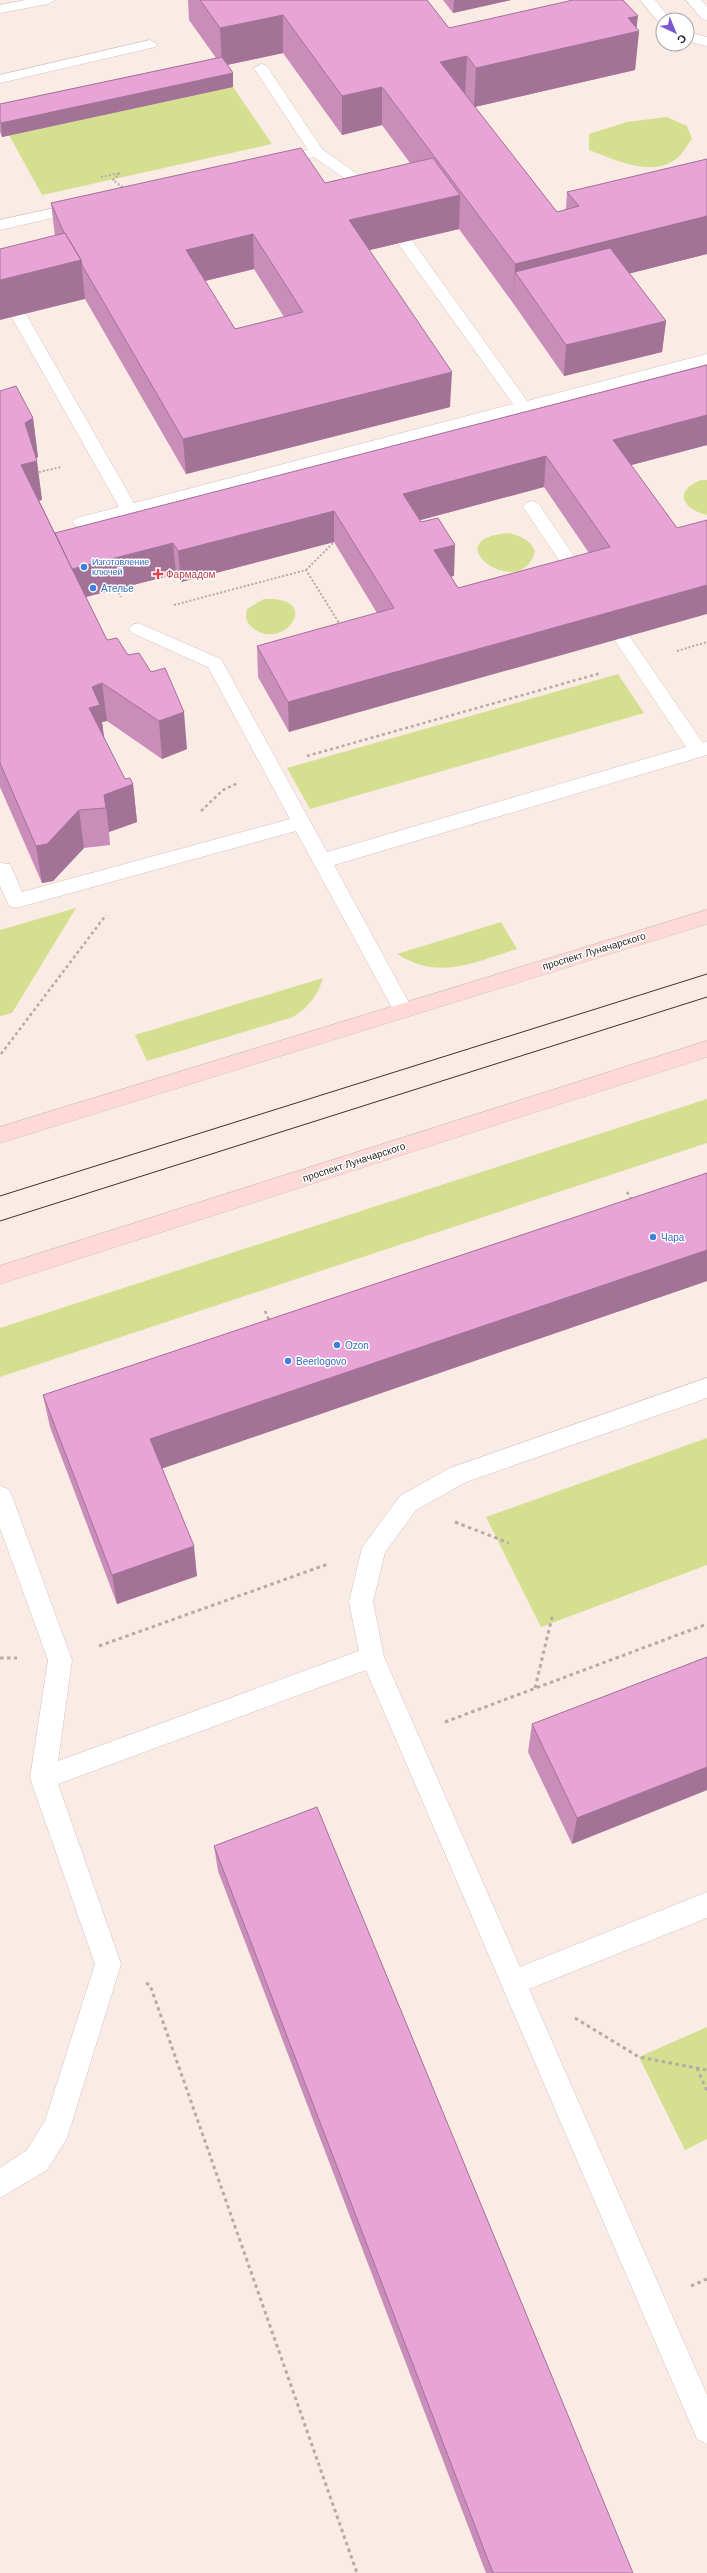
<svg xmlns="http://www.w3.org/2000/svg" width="707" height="2573" font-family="Arial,sans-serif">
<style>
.green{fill:#d4df90}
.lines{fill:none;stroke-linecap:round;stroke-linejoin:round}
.lane-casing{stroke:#d2c3be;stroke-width:1}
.secondary-casing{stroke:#d2c3be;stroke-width:1}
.path-far2{stroke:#b6aba6;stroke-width:2;stroke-dasharray:2 2;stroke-linecap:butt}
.path-far1{stroke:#b6aba6;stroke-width:2.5;stroke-dasharray:3 3;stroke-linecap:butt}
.path{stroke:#b6aba6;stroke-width:3;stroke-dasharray:3.5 3.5;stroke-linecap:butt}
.lane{fill:#fff;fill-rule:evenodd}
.secondary{fill:#fed9d5;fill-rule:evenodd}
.tram{stroke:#3a3432;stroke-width:1}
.wall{fill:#c88db9;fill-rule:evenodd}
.shaded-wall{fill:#a27396}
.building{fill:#e8a4d7;stroke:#a27396;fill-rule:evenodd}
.shop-dot{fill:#3f7fe0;stroke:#fff;stroke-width:1.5}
.health-dot{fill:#e0444e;stroke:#fff;stroke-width:1.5}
.labels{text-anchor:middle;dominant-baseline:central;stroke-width:3;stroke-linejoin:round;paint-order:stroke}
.far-shop-label{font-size:9px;fill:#366cbe;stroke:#fff;text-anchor:start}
.health-label{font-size:10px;fill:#be3a42;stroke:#fff;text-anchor:start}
.shop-label{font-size:10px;fill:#366cbe;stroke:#fff;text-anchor:start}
.street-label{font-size:10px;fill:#221d1b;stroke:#fff}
</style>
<rect width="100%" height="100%" fill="#faebe5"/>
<!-- green -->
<path class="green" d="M233 87 272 144 42 195 9 135Z
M667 117 687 126 692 139C687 145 682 155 676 159 650 178 614 159 589 150V134L627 122Z
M701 480H707V515C682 509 673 491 701 480Z
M510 533C522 537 530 540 535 551 522 605 430 538 510 533Z
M264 599C325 596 283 653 253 628 246 622 245 618 247 609Z
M618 674 644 713 310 809 287 768Z
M76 908 12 1013 0 1016V930Z
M501 922 517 949C473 962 439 981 397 954Z
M323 978C317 997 309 1006 293 1017L147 1061 135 1035Z
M707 1099V1143L0 1377V1328Z
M707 1438V1565L541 1627 486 1517Z
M707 2027V2139L685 2150 639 2057Z"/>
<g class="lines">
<defs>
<path id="lane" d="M25 0H55L48 4 0 13V5Z
M640 0H655L671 20H663V24L659 23Z
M686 0H701L707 7V20L702 19Z
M687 32 707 37V46L687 41Z
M150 40 157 44 155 47 0 83V75Z
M261 64 266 65 322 149 371 184 381 197 378 200H368L361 190 314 157 277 166 272 164 269 161 272 158 308 150 254 68Z
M82 202 87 204 90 207 87 210 0 230V220Z
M405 237 411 239 527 401 707 354V364L129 516 82 528 76 526 73 522 76 518 119 507 11 316 13 313H25L27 316 134 503 513 404 397 242Z
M532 501 538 503 590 580 593 584 590 588H578L523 507 526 503Z
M138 623 221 659 327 852 686 747 613 638 616 634H628L703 743 707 741V755L334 865 413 1010 410 1015 403 1018 396 1015 296 831 16 908 9 906 0 886V863L10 864 22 892 290 819 208 667 132 633 129 629 132 625Z
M707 1378V1398L466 1482 416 1510 385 1552 373 1602 384 1657 520 1967 707 1892V1918L529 1989 707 2395V2444L697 2439 366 1670 58 1784 121 1964 67 2138 47 2170 0 2198V2168L27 2150 45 2121 95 1964 30 1778 48 1660 0 1528V1486L8 1489 12 1496 72 1660 58 1761 359 1651 349 1602 362 1548 400 1496 450 1468Z"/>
<path id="secondary" d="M707 910V924L0 1143V1127Z
M707 1041V1057L0 1284V1266Z"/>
</defs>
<!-- lane casing -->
<use href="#lane" class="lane-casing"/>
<!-- secondary casing -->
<use href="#secondary" class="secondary-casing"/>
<!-- path-far2 -->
<path class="path-far2" d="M120 173 113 180 125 189
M101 177 120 173
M35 473 61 467
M306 570 334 542
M117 589 121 597
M174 605 306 570 341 626
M677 651 707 642"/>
<!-- path-far1 -->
<path class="path-far1" d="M307 756 601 673
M201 811 223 790 238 783
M1 1054 106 915
M627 1192 632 1200
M265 1311 270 1322"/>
<!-- path -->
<path class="path" d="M455 1522 509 1543
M99 1646 328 1564
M0 1658H17
M535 1688 553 1613
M445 1722 707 1624
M146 1983 150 1985 357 2573
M575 2018 639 2057 707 2070
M697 2068 707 2091
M691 2286 707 2279"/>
<!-- lane -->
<use href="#lane" class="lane"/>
<!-- secondary -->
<use href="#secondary" class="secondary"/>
<!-- tram -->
<path class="tram" d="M0 1196 707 974
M0 1221 707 997"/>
</g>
<!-- wall -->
<path class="wall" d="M188 0H427L449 28H636L639 31 635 70 475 107 557 212 566 209 567 192 707 159V254L629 273 666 321 662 352 564 376 513 303 459 229 369 250 450 407 186 474 85 299 55 236 51 203 325 183 410 163 382 125 342 135 283 53 227 65 233 73V87L2 137 0 132V104L216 58 189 20ZM254 269 284 317 235 329 205 281Z
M443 0H511L453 13Z
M707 365V445L631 465 677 528 289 732 258 677 257 646 377 613 334 542 181 582 176 574 86 597 107 640 128 655 187 749 162 759 107 721 102 722 104 739 125 779 133 784 137 822 109 832 110 845 84 848 53 881 42 883 0 787V391L33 418 38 457 36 458 42 500H39L55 533ZM544 487 589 553 458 588 451 576H454L420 520Z
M707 1173V1281L162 1468 197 1576 117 1604 50 1427 43 1395Z
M707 1657V1790L572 1844 528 1752 532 1724Z
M214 1846 633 2573H486L218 1871Z"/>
<!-- shaded-wall -->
<path class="shaded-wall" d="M454 0H511L453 13Z
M283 15V53L222 66 220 28Z
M638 16 636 32 639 31 635 70 474 107 476 68 628 18Z
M467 56 465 95 440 62Z
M233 73V87L2 137 1 123Z
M382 87V125L342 135V96Z
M460 195 459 229 349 255V220Z
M707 216V254L533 298 515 272 513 303 515 264Z
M253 234 254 269 188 285 186 250Z
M81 260 85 299 0 320V280Z
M666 321 662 352 564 376 566 345Z
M452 372 450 407 186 474 183 439Z
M707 415V445L609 471 613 440Z
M33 418 38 457 30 461 25 423Z
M546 456 544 487 402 525 403 494Z
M37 461 42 500 27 504 21 465Z
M334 511V542L181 582 178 551Z
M173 543 176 574 74 600 70 570Z
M455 545 454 576 433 581 434 550Z
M707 585V614L289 732 288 702Z
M102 683 107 721 102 722 105 743 89 708 92 687Z
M184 712 187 749 162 759 159 721Z
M133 784 137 822 109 832 106 808 104 795Z
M79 810 84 848 53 881 42 883 36 846Z
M707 1250V1281L155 1471 150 1439Z
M194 1546 197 1576 117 1604 112 1575Z
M707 1767V1790L572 1844 577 1818Z"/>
<!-- building -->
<path class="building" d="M200 0H427L449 28 573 0H623L638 16 628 18 639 31 476 68 467 56 440 62 557 212 579 206 567 192 707 159V216L515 264 382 87 342 96 283 15 220 28Z
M222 57 233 73 1 123 0 122V104Z
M301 148 325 183 433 158 460 195 349 220 452 372 183 439 82 265 81 260 65 233H64L51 203ZM253 234 303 312 235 329 186 250Z
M65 233 81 260 0 280V249Z
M610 248 666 321 566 345 515 272Z
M707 365V415L613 440 677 528 707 520V585L288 702 257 646 394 608 334 511 178 551 173 543 72 569 55 533ZM546 456 610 547 458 588 434 550 455 545 438 518 421 522 403 494Z
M16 386 33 418 25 423 37 461 21 465 107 640 117 638 128 655 139 653 151 672 165 668 184 712 159 721 102 683 92 687 100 705 89 708 125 779 130 778 133 784 104 795 106 808 79 810 47 844 36 846 0 763V391Z
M707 1173V1250L150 1439 194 1546 112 1575 43 1395Z
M707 1657V1767L577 1818 532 1724Z
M317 1807 633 2573H493L214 1846Z"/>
<!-- markers -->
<g class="shop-dot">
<circle cx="84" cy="567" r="4"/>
<circle cx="93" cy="588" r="4"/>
<circle cx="653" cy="1237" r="4"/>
<circle cx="337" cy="1345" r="4"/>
<circle cx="288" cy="1361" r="4"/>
</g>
<path class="health-dot" d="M156 568h4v4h4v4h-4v4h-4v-4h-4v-4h4z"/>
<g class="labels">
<!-- far-shop labels -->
<g class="far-shop-label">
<text x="92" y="562">Изготовление<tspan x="92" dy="10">ключей</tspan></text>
</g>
<!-- health labels -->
<g class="health-label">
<text x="166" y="574">Фармадом</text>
</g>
<!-- shop labels -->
<g class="shop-label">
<text x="101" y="588">Ателье</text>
<text x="661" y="1237">Чара</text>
<text x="345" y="1345">Ozon</text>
<text x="296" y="1361">Beerlogovo</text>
</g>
<!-- street labels -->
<g class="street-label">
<text transform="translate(594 951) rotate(-17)">проспект Луначарского</text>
<text transform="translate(354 1162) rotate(-18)">проспект Луначарского</text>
</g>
</g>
<!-- north arrow -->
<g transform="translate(675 32) rotate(136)"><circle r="19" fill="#ffffff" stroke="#a7a5a4"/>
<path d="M0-3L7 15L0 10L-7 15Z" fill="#7a56cf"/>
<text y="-6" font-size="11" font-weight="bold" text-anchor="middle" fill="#221d1b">С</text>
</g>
</svg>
